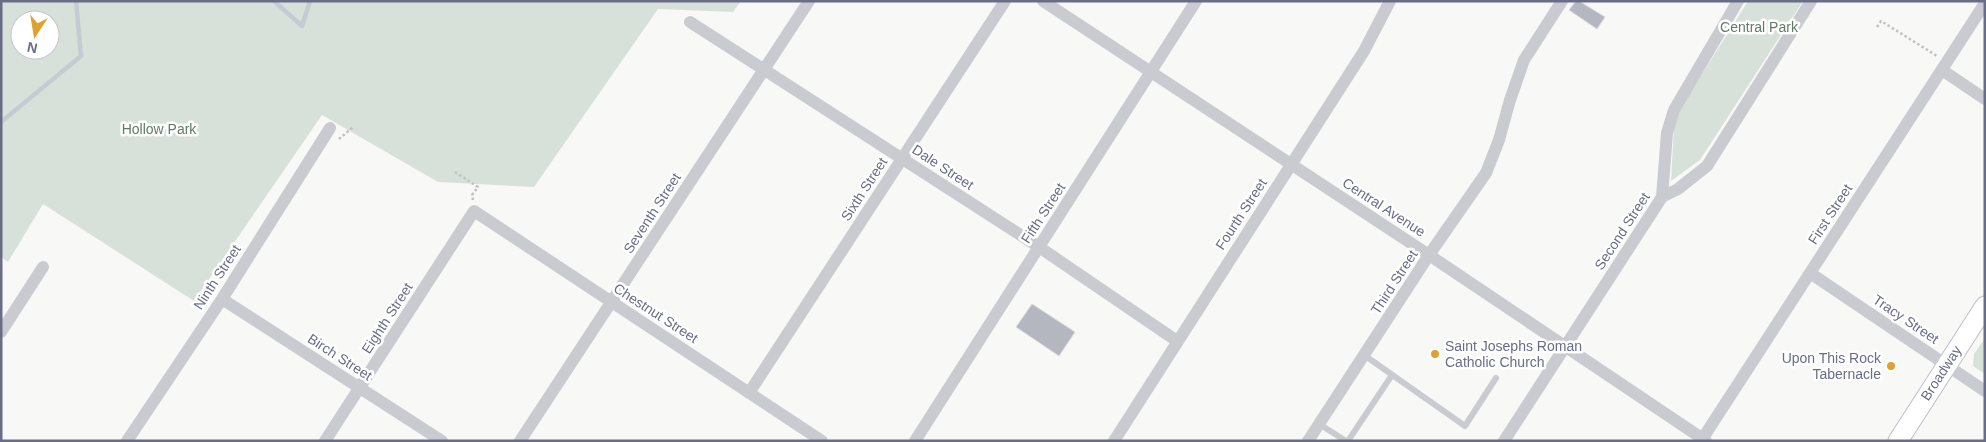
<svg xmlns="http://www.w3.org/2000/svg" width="1986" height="442" font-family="Helvetica,sans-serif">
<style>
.green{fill:#d8e1d9;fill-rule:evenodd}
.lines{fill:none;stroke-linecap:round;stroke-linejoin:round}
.stream{stroke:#c6cbd3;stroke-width:4.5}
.building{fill:#b4b6c0;stroke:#dadbd9}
.secondary-casing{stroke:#bebfc6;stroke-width:21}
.path{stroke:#c1c1c5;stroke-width:2.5;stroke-dasharray:2.5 2.5;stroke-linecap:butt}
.lane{stroke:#cacbd0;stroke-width:6}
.street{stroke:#cacbd0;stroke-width:12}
.secondary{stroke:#fff;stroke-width:19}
.poi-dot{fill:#e0a130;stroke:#fff;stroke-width:2}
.labels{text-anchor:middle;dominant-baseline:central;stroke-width:5;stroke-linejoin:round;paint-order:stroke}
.park-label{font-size:14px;fill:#647a68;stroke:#fff}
.street-label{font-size:14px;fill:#696d87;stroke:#fff}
.poi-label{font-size:14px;fill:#696d87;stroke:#fff;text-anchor:start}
</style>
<rect width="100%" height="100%" fill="#f8f9f7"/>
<!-- green -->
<path class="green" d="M1 1H741L733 12 658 9 534 187 438 182 322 115 194 301 43 204 8 262 1 257ZM20 20H50V50H20Z
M1748 1H1803L1700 160 1671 181 1674 126 1682 106Z
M1985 338V374L1973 366 1974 354Z"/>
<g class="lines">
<!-- stream -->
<path class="stream" d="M274 1 302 26 310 1
M1 122 81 56 76 1"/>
</g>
<!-- building -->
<path class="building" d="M1576 1H1579L1605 17 1597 29 1569 10Z
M1032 304 1075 332 1059 356 1016 327Z"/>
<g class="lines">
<defs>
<path id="secondary" d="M1898 441 1985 306"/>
</defs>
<!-- secondary casing -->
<use href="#secondary" class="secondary-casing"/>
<!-- path -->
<path class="path" d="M1877 27 1881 21 1937 56
M339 139 353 127
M455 172 478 187 472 195 473 200"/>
<!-- lane -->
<path class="lane" d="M1364 355 1465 426 1496 378
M1319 424 1346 441
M1348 441 1392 375"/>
<!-- street -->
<path class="street" d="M1043 1 1429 255 1706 441
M690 22 1039 247 1177 341
M1942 70 1985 99
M1662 197 1667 133 1674 110 1738 1
M1810 273 1985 391
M222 299 442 441
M1 332 43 267
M749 393 1005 1
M127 441 222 299 330 128
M325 441 474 211 822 441
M520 441 809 1
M915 441 1196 1
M1114 441 1364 51 1390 1
M1308 441 1429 255 1486 173 1499 140 1510 100 1524 60 1562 1
M1504 441 1662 197 1678 189 1707 166 1811 1
M1701 441 1985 3"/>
<!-- secondary -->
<use href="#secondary" class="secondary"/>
</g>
<!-- markers -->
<g class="poi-dot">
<circle cx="1435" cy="354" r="5"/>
<circle cx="1891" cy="366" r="5"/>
</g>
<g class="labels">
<!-- park labels -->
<g class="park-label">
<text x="1759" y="27">Central Park</text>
<text x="159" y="129">Hollow Park</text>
</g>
<!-- street labels -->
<g class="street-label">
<text transform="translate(943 167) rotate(33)">Dale Street</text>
<text transform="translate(864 189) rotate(-57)">Sixth Street</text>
<text transform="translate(1384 207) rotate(33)">Central Avenue</text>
<text transform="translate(652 213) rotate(-57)">Seventh Street</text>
<text transform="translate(1043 213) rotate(-57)">Fifth Street</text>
<text transform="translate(1241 214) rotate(-57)">Fourth Street</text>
<text transform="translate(1830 214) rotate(-57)">First Street</text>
<text transform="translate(1622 231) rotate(-57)">Second Street</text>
<text transform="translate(217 277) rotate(-57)">Ninth Street</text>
<text transform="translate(1394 282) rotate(-57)">Third Street</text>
<text transform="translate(656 313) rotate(33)">Chestnut Street</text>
<text transform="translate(387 318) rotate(-57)">Eighth Street</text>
<text transform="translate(1906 319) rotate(34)">Tracy Street</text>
<text transform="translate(340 357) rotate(33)">Birch Street</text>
<text transform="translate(1941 373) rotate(-57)">Broadway</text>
</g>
<!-- poi labels -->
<g class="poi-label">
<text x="1445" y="346">Saint Josephs Roman<tspan x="1445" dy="16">Catholic Church</tspan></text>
<text x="1881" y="358" text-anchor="end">Upon This Rock<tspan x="1881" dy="16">Tabernacle</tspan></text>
</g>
</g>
<!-- border -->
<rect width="1986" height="442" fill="none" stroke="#696d87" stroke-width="5"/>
<!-- north arrow -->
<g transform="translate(35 35) rotate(192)"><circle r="24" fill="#ffffff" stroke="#c3c5cf"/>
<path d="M0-4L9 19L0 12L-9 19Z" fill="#e0a130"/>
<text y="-8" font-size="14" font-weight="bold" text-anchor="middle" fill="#696d87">N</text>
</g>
</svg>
